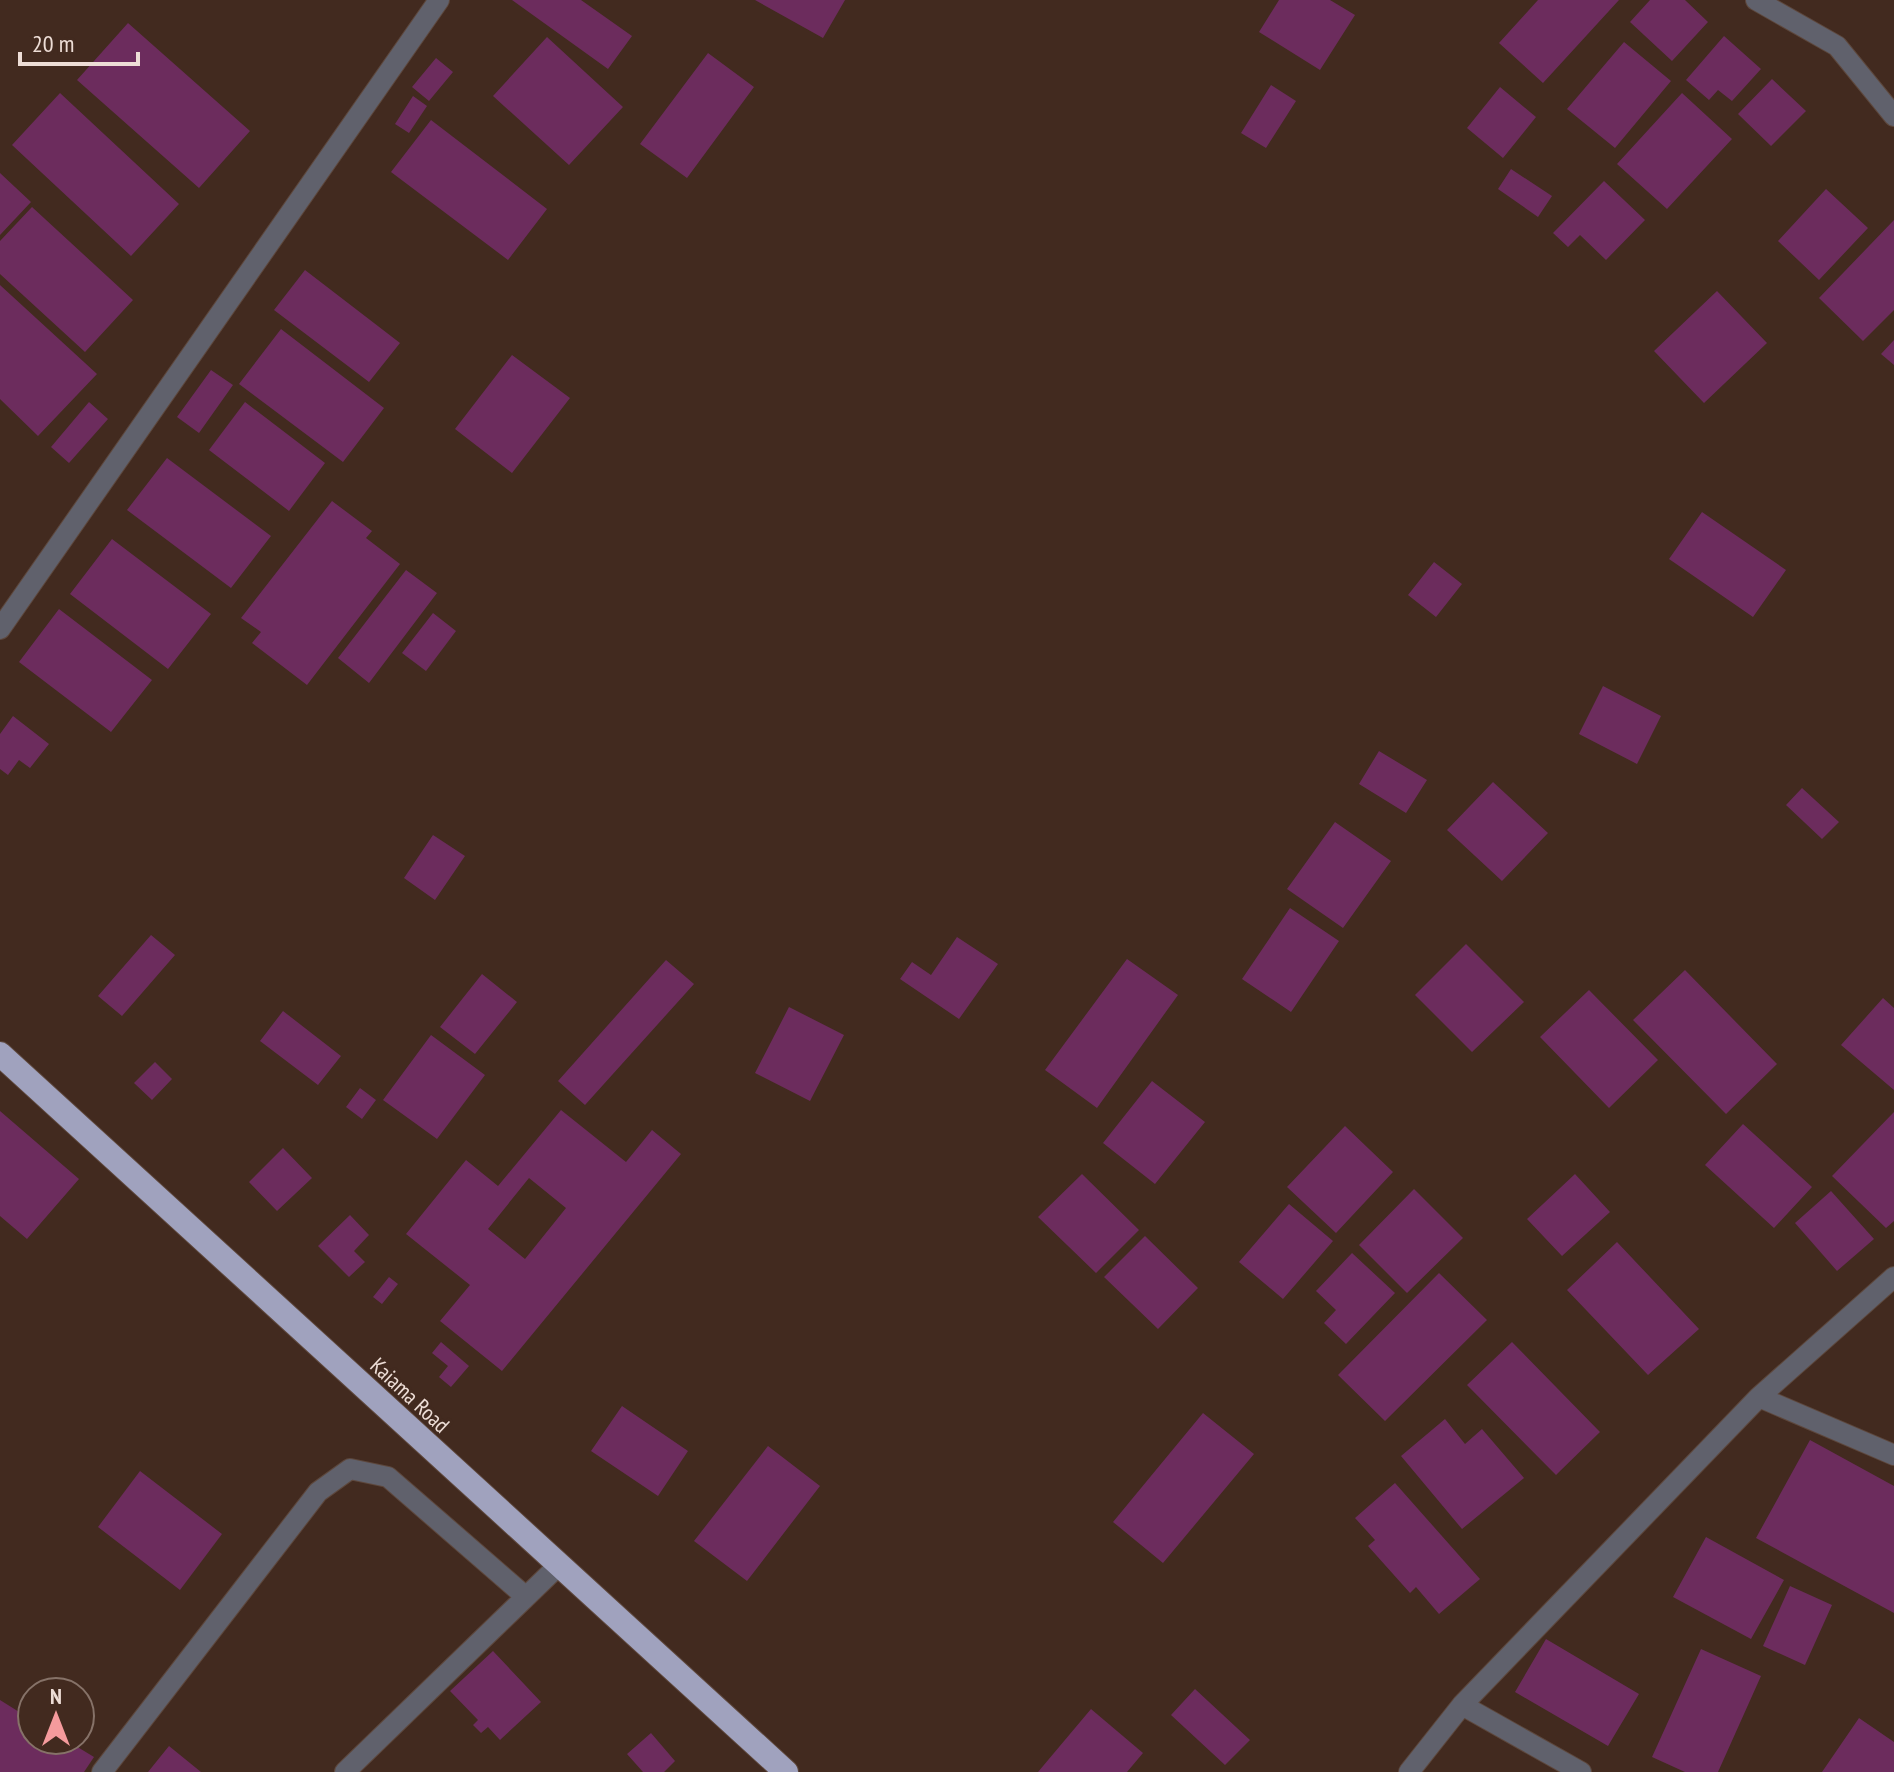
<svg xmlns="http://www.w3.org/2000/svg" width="1894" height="1772" font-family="'PT Sans Narrow',sans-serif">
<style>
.building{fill:#6c2c5d;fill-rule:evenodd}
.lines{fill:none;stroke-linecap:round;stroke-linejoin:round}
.minor-casing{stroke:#5d473c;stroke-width:22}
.highway-casing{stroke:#5d473c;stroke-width:26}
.minor{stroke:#60616c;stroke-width:20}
.highway{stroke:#a0a2be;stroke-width:24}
.labels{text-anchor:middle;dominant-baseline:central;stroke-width:6;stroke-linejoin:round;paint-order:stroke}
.street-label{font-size:22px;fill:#edddd6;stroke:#422a1f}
</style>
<rect width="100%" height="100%" fill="#422a1f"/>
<!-- building -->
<path class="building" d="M512 0H581L632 36 608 69Z
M755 0H845L823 38Z
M1279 0H1330L1355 15 1320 70 1259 32Z
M1538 0H1619L1543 83 1499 43Z
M1650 0H1685L1708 22 1672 61 1630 22Z
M128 23 250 131 199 188 77 80Z
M1724 36 1761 69 1732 101 1718 90 1709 100 1686 80Z
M547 37 623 107 569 165 493 96Z
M1624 42 1671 81 1615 148 1567 109Z
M708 53 754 87 687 178 640 144Z
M436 58 453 72 429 101 412 87Z
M1772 79 1806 111 1771 146 1738 114Z
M1271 85 1296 101 1266 148 1241 133Z
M1500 87 1536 117 1503 158 1467 128Z
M60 93 179 204 131 256 12 145Z
M1682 93 1732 139 1667 209 1617 164Z
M413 96 427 106 409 133 395 124Z
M431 120 547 209 508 260 391 172Z
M1511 169 1552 196 1538 217 1498 189Z
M0 173 31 202 0 235Z
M1604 181 1645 220 1606 260 1580 235 1568 247 1553 233Z
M1826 189 1868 228 1819 280 1778 241Z
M32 207 133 300 85 352 0 274V241Z
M1894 220V310L1863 341 1819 298Z
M305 270 400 343 369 382 274 310Z
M0 285 97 374 38 436 0 399Z
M1717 291 1767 343 1704 403 1654 351Z
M281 329 384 408 343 462 239 384Z
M1894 340V365L1881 354Z
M512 355 570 398 512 473 455 429Z
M211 370 233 385 199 433 177 417Z
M89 402 108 419 69 463 51 447Z
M245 402 325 463 289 511 209 450Z
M167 458 271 536 231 588 127 510Z
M332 501 372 531 366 538 400 564 307 685 252 643 261 632 241 618Z
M1702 512 1786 570 1753 617 1669 559Z
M112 539 211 614 168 669 70 594Z
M1434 562 1462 584 1436 617 1408 595Z
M406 570 437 593 369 683 338 658Z
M59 609 152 680 111 732 19 662Z
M433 613 456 631 426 671 402 653Z
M1603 686 1661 716 1637 764 1579 734Z
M13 716 49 744 30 768 19 760 8 775 0 769V734Z
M1379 751 1427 780 1406 813 1359 784Z
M1493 782 1548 833 1502 881 1447 830Z
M1802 788 1839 822 1822 839 1786 805Z
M1335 822 1391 861 1343 928 1287 889Z
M433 835 465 856 435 900 404 878Z
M1290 908 1339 941 1291 1012 1242 979Z
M151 935 175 955 122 1016 98 996Z
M957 937 998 964 959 1019 900 979 912 962 931 975Z
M1466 944 1524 1002 1472 1052 1415 995Z
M1127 959 1178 995 1097 1108 1045 1070Z
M666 960 694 984 585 1105 558 1081Z
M1685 970 1777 1064 1726 1114 1633 1020Z
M482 974 517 1002 475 1054 440 1027Z
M1589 990 1658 1060 1609 1108 1540 1037Z
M1883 998 1894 1008V1090L1841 1045Z
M789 1007 844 1035 810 1101 755 1073Z
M283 1011 341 1056 318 1085 260 1041Z
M431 1035 485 1075 437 1139 383 1100Z
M155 1062 172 1079 152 1100 134 1083Z
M1152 1081 1205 1122 1155 1184 1103 1143Z
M360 1088 376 1100 362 1119 346 1107Z
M561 1110 626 1162 652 1130 681 1154 502 1371 440 1321 470 1285 406 1234 466 1160 498 1186ZM529 1178 566 1208 525 1259 488 1229Z
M0 1111 79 1179 27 1239 0 1216Z
M1894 1112V1221L1886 1228 1832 1176Z
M1743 1124 1812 1187 1774 1228 1705 1165Z
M1345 1126 1393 1172 1336 1233 1287 1187Z
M283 1148 312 1178 277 1211 249 1182Z
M1082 1174 1139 1230 1096 1273 1038 1217Z
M1575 1174 1610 1212 1562 1256 1527 1219Z
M1414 1189 1463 1238 1407 1293 1359 1245Z
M1831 1191 1874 1239 1837 1271 1795 1223Z
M1289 1204 1333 1241 1283 1299 1239 1262Z
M350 1215 369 1235 354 1251 365 1262 349 1277 318 1246Z
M1145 1236 1198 1288 1158 1329 1104 1277Z
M1617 1242 1699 1329 1648 1375 1567 1290Z
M1352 1253 1395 1293 1346 1344 1324 1323 1336 1310 1316 1291Z
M1439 1273 1487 1320 1385 1421 1338 1375Z
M389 1277 398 1284 382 1304 373 1297Z
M441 1342 469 1366 451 1387 439 1377 448 1366 432 1353Z
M1512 1342 1600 1432 1556 1475 1467 1385Z
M622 1406 688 1451 658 1496 591 1451Z
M1203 1413 1254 1454 1163 1563 1113 1522Z
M1445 1419 1465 1444 1482 1429 1524 1478 1462 1529 1401 1456Z
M1810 1440 1894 1486V1613L1756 1538Z
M768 1446 820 1486 747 1581 694 1541Z
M140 1471 222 1534 180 1590 98 1527Z
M1395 1483 1480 1579 1439 1614 1416 1587 1410 1593 1368 1546 1375 1540 1355 1518Z
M1706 1537 1784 1580 1751 1639 1673 1597Z
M1790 1586 1832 1605 1805 1665 1763 1646Z
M1546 1639 1639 1694 1608 1746 1515 1692Z
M1701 1649 1761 1676 1718 1772H1685L1652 1757Z
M493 1651 541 1702 500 1740 488 1727 481 1733 473 1725 478 1720 450 1691Z
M1195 1689 1250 1740 1225 1765 1171 1715Z
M0 1700 32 1720V1740H66L94 1757 84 1772H0Z
M1091 1709 1143 1753 1127 1772H1038Z
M1859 1718 1894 1742V1772H1822Z
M651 1733 675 1761 664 1772H643L627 1754Z
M169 1746 201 1772H148Z"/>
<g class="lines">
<defs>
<path id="minor" d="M1756 0 1837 46 1894 116
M0 629 439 0
M1759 1397 1894 1455
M1462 1705 1581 1772
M102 1772 318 1492 350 1469 388 1477 525 1596
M345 1772 558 1566
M1409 1772 1462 1705 1759 1397 1894 1277"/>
<path id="highway" d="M0 1054 786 1772"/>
</defs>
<!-- minor casing -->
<use href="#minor" class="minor-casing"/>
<!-- highway casing -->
<use href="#highway" class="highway-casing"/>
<!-- minor -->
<use href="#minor" class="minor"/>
<!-- highway -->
<use href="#highway" class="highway"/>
</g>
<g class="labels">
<!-- street labels -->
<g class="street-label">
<text transform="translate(410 1395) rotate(43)">Kaiama Road</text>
</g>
</g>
<!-- north arrow -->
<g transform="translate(56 1716)"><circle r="38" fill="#422a1f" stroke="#867268" stroke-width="2"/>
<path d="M0-6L14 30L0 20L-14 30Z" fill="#f59b9d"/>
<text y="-12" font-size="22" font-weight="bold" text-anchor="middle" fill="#edddd6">N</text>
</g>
<!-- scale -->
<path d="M20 52v12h118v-12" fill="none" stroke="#edddd6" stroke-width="4"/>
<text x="32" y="52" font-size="24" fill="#edddd6" stroke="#422a1f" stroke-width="6" paint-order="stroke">20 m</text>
</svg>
